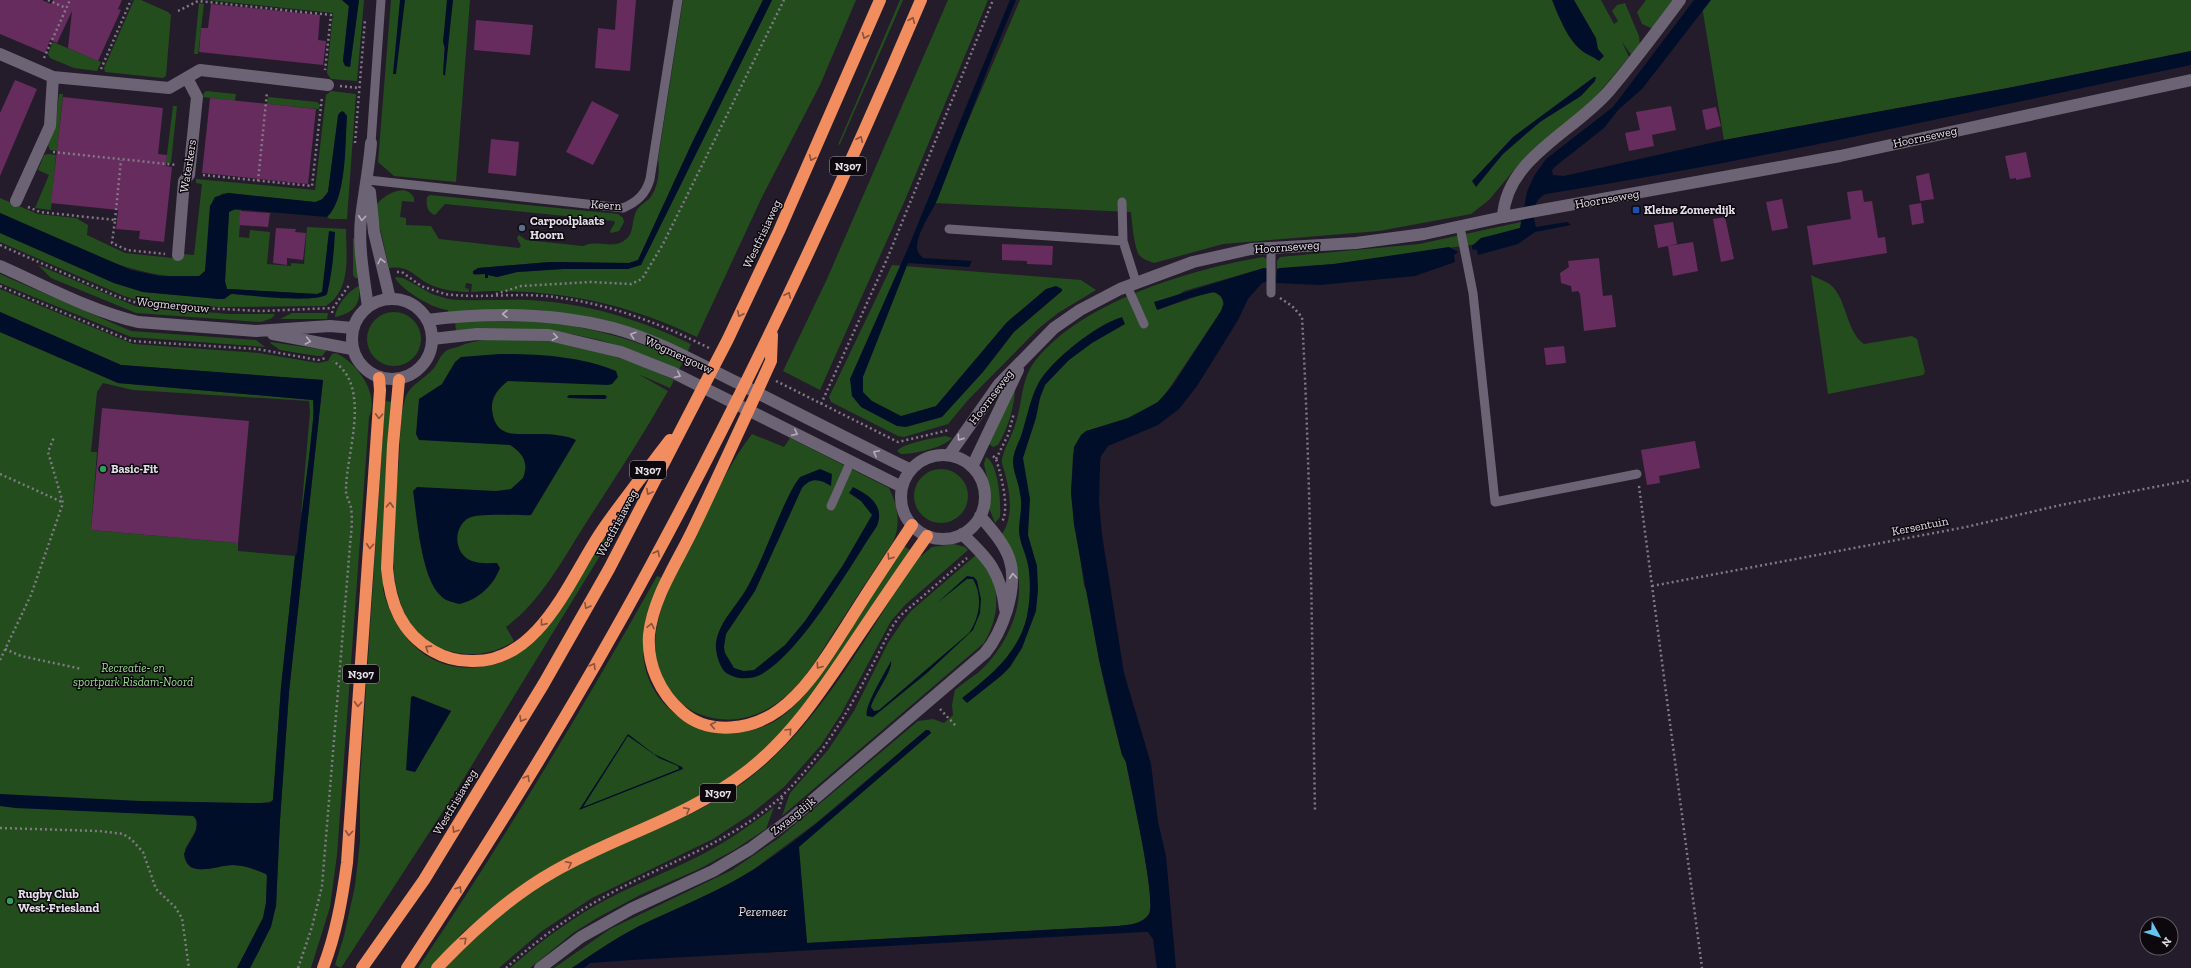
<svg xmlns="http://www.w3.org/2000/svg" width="2191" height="968" font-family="'Zilla Slab',serif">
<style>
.green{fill:#244d1e;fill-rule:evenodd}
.water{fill:#000e2a;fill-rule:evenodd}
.building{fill:#662c5e}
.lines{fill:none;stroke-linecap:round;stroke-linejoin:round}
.path{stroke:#817a86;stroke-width:2.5;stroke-dasharray:2 3;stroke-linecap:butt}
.lane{stroke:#6c6374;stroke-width:9}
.street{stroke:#6c6374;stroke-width:12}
.secondary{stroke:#6c6374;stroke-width:12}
.highway{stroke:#f18d5f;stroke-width:12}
.oneway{stroke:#8a513b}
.oneway2{stroke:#b5adba}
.transit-dot{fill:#1a4fb4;stroke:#0c080e;stroke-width:1.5}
.service-dot{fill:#5c6f8a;stroke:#0c080e;stroke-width:1.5}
.leisure-dot{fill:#2e9e5b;stroke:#0c080e;stroke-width:1.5}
.labels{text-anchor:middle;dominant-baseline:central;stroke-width:3;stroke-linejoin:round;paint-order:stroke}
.shield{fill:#0c080e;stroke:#a49ea7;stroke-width:1}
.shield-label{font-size:11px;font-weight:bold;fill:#e5dfe9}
.street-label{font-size:12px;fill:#e5dfe9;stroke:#0c080e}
.poi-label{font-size:12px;font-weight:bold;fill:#e5dfe9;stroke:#0c080e;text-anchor:start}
.park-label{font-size:12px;font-style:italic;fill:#94de89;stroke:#0c080e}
.water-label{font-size:13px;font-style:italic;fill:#d7e4f5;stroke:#0c080e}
</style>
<rect width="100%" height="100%" fill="#241c2a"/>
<!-- green -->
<path class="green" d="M134 0H141L168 12 171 15 166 76 163 78 105 72 104 68Z
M208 0H342L349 6 343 61 350 67 359 0H364L357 81 331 79 327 73 333 13Z
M391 0H447L443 73 453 0H470L456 182 394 176 378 162Z
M683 0H763L692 143 638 260 629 263 550 262 478 268 473 273 475 275 485 274V278H487L488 275 497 277 517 272 563 269H628L646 255 772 0H856L820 85 762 197 697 337C626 302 549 287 471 292L472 284 466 283 465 288 469 289V292C456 292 443 290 431 285 414 277 410 265 389 268L375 206C383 196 405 181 414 198V202L402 201 400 217 406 218V225L431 226 439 239 519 248 521 246 517 238 519 235 526 240 583 246C596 240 611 248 622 242 636 235 630 222 637 210 640 205 646 202 650 198 658 188 660 171 658 160Z
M900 0H903L840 144 838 145Z
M948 0H988L905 200 820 390 783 371 827 279Z
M1020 0H1601L1614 24 1618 21 1612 11 1617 5 1625 3 1639 36 1640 46 1632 56 1622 42 1629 57 1592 101 1537 147 1519 164 1489 200 1471 214 1379 231 1223 244 1154 263C1150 261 1144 260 1140 256 1134 249 1132 221 1131 212L933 203Z
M1646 0H1675L1653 29 1642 24 1637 12Z
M1701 0H2191V51L2008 88 1724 140Z
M199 3 204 4 198 54H194Z
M53 42 101 62 97 71 74 68 50 58 48 54Z
M206 91 236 94 235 101 203 97 204 93Z
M331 91 356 94 347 219H330L327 217C347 198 344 144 347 116L341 112 339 113 328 192 320 201 315 202 228 193 221 194 205 271 199 277C130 281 62 240 0 213V198L38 214 76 218 88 225 87 235 125 253 182 259 183 254 194 255 202 184 196 183V179L315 190 326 95Z
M59 94H63L57 151 50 150 48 145 55 127Z
M268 97 317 102 320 105 319 109 267 104Z
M173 106H177L171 163H166Z
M48 154 56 155 51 210 35 208 49 175 38 170 44 155Z
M430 195 618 214 623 218 624 222 619 231 611 233 610 231 615 223 614 221 445 204 435 215C427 212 426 205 427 197Z
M233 210H241L239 237 249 238 250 230 270 232 267 264 291 266V263L304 264 307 227 346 229C346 255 352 289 326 306L220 307 140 301 124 296 0 242V233L114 283 143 292 224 299 231 294 325 296 327 294 329 232 323 292 317 294 227 289 225 282 229 212Z
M1521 222 1520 228 1479 240 1477 244 1334 264 1277 269V261L1280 257 1419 244Z
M353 238H355L358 278H355L353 275Z
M1263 257 1267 259 1269 269 1264 268 1184 291 1157 310 1210 292 1217 293 1224 300 1221 311 1164 396C1145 416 1112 424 1086 431L1073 454 1071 493 1084 586C1095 607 1094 635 1099 658 1105 691 1114 723 1122 755L1126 762C1130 785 1157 900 1149 914 1143 924 1128 925 1118 926L807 943 798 847 931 733 929 730H926L816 823 754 869 728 885 638 927 608 944 572 968H554L610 929 732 870 779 838 918 721 933 719 944 723 953 715 952 705 955 690C962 684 971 678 979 672 1005 648 1024 610 1018 574 1016 559 1009 547 1002 534 1014 516 1010 493 1005 473 1004 469 1001 463 1002 459 1005 446 1013 434 1016 422 1022 404 1021 384 1031 367 1074 303 1192 269 1263 257Z
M38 265 135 306 229 314H275L272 318 261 322 136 313 51 278Z
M892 265 1081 280 1096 290 1058 313 1039 328 968 400 948 424 904 437 898 436 831 402 829 397Z
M0 274 131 331 256 340 265 347 131 337 0 283Z
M1811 275C1816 278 1823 280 1828 283 1847 295 1845 331 1864 344L1912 336 1917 339 1925 372 1923 375 1828 394Z
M396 277 403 278 432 294 448 299C474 302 501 299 528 300 586 303 639 319 691 344L687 353 541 310 496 309 448 312V310C433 309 403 291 395 278Z
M359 286C361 305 353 313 335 317 336 306 349 290 359 286Z
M0 289 133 344 259 353 318 363 328 361 332 354 336 353C357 363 380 394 369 417L337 855 330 907 311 968H250L260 949 276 906 280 820 289 692 323 380 121 365 0 312Z
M367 339a27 27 0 1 1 54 0a27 27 0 1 1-54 0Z
M292 313H328L327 319H280Z
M519 319C580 325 627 335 683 362L678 371C657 362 635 352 613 344 562 328 509 327 456 331L455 322Z
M0 332 118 383 313 400V420L305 498 301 515 310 412 309 401 133 390 103 383 97 392 91 452H97L91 530 238 543V551L295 556 281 688 273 800C266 807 193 801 178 802L197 820 196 830 185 849 190 867C204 873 219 865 233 865 245 865 256 870 266 874L267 876 266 903 263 918 237 968H0Z
M531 339C582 344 628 358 674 380L670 388 638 374 668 391C642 437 613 481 584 526 562 561 540 602 506 627L514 641C496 653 475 657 453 652 374 635 393 521 399 462 400 445 400 412 406 396 411 384 425 379 434 368 438 363 440 355 446 351 450 348 455 348 460 346 482 337 507 340 531 339ZM605 395V399L569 398 567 396Z
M271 342 325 350 326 351 322 356H317L280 350 270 343Z
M1015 386C1015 406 1008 428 998 445L993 447 989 444Z
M385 401 392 402 383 590C395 636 428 673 479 667 491 666 507 662 516 654 526 645 534 631 542 620 562 593 583 565 604 538L609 541 453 796 341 968 335 965 344 936 355 886 360 842V781ZM413 696 451 711 415 772Z
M752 434 784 447 790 438 889 488C898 506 901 524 893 542 874 570 856 598 838 626 821 651 806 682 781 700 758 718 730 725 702 715 689 711 679 702 671 692 632 642 674 579 698 531 715 497 728 465 752 434Z
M945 436 952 438C943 448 914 454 901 454L897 451C903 443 935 438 945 436Z
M986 457C999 464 1001 504 1000 517L995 523 989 508 990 491 984 464Z
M914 496a27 27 0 1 1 54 0a27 27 0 1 1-54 0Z
M954 544 965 547 968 550 905 605 891 621 841 714 821 745 784 787 751 814 713 839 592 898 542 931 499 968H445C461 952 476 935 493 920 522 895 556 874 591 858 644 833 699 816 747 780 821 724 868 632 919 555L921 556 932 547Z
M904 546 910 550 821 685 768 748 711 791 511 893 462 933 431 968H418C503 841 582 710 657 576L663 578C655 600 643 623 643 647 642 710 709 749 765 726 784 719 798 702 811 687Z
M976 555C1001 579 1002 613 984 643L782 816 790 793 828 750 854 711 888 643 902 622 911 611Z
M774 807 766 829 734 850 699 869 640 895 597 918 573 933 530 968H510C536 945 564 924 593 907 629 886 667 873 703 854 728 841 751 825 774 807Z"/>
<!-- water -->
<path class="water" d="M342 0H359L350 67 345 66 343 61 349 6Z
M400 0H405L396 74H393Z
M447 0H453L445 76 443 74 445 48 443 42Z
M763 0H772L641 265 628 269H563L517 272 497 277 488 275V278H485V274H473V271L478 268 550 262 629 263 638 260 692 143Z
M1010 0H1016C988 65 964 132 938 198 932 213 917 231 917 248 917 252 920 255 923 258L972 261 969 267 908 263 863 377V392L872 401 901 416 936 406 1007 322 1046 289 1056 286 1062 289V291L1014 332 983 372 942 417 906 427 897 426 861 407 852 396 850 379 908 248Z
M1552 0H1574L1596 38 1598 49 1604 56 1599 61C1594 57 1590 56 1585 53 1568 42 1559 17 1552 0Z
M1694 0H1711L1642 89 1619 109 1604 128 1557 165 1552 170 1553 175 1564 176 1724 140 2008 88 2191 51V65C1976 110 1762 160 1546 194 1533 199 1532 215 1536 227L1567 222 1571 225 1535 232 1518 244 1478 255 1477 250 1472 249V246L1481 238 1520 228 1527 192 1534 176 1546 159 1613 107Z
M1594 77H1596L1595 81 1581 96 1540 122 1503 154 1476 187 1472 181 1513 137Z
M342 111 344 112 347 116C345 142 347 199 327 217L235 209 229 212 225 281 227 289 317 294 322 292 329 231 335 232C334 253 332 274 327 294 316 304 248 295 231 294L224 299H218L143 292 114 283 0 233V213L131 270 159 276H199L205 271 210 206 215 197 228 193 315 202 323 199 328 192 338 115Z
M1449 247 1458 252 1454 255 1455 262 1415 276 1319 285 1276 283 1277 269 1280 268 1334 264Z
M1264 268 1269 269V281L1262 283 1248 299 1238 320 1197 386 1179 409 1158 425 1108 446 1101 456 1100 464 1099 502 1102 535 1124 673 1151 764 1158 822 1166 856 1176 968H1157L1153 939 1148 932H1143L632 960 590 963 584 968H572C594 953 616 938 639 926 677 908 717 892 753 870 815 830 870 777 926 730H929L931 733 799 847 807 943 1118 926C1128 925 1143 924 1149 914 1157 900 1130 785 1126 762L1122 755 1099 660 1074 525 1071 493 1074 447 1081 435 1086 431 1128 418 1158 402 1173 385 1221 311 1224 304 1221 296 1214 292 1189 298 1157 310 1154 302Z
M0 312 121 365 323 380 289 692 280 820 276 906 271 927 250 968H237L263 918 266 903 267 876 266 874C256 870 245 865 233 865 217 865 187 880 184 854 188 842 203 829 194 816L15 808 0 806V794L141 801 250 803H270L273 800 281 687 295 556 297 553C302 505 310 458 314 410L313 400 118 383 0 332Z
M1122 317 1125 324 1092 343 1069 360 1045 385 1040 398 1036 418 1023 458 1030 499 1028 535 1037 566 1038 590 1036 611 1022 648 1010 667 1001 676 967 703 962 698C990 676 1019 653 1027 616 1030 600 1031 582 1028 565 1026 553 1019 542 1019 530 1019 518 1023 507 1020 494 1019 483 1013 472 1013 462 1013 451 1019 443 1022 433 1027 417 1030 399 1038 384 1050 361 1097 324 1122 317Z
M499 354C537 354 580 356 616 371L618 377 612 384 608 385 508 381C499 388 491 397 492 409 495 440 517 433 539 434 551 434 566 435 576 440L531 515C517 516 478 512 467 519 452 530 455 555 472 561 480 564 489 563 497 563L500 568C493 586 478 600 459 604 452 602 445 601 440 595 421 577 417 517 413 491L417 487 496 491 511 489 523 478C529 463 523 453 510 445L419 440 416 434 419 399 442 384 455 362 461 357Z
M569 395H605L607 397 605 399 569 398 567 397Z
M820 469 832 474 831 486C820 479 811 477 802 488L755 591 726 634 724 647 725 653 734 668 744 671 754 670 785 645 805 621 843 565 872 515 861 501 849 493 853 487C869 495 885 505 877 526 850 566 803 650 762 674 752 680 735 680 725 672 719 666 715 651 716 643 719 621 738 605 748 586 766 553 777 516 795 484L800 477Z
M967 576 974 577 977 581 981 599 980 613 973 630 927 673 873 717 867 716C863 708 886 671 891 661 893 671 874 695 871 707L874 711 879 710 969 633C980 617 983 596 973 579H967L937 603Z
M413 696 451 711 415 772 406 770 411 697Z
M628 734 654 754 682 767 683 769 579 810ZM628 736 659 758 678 766 679 769 583 807Z"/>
<!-- building -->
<path class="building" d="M0 0H42L51 4 53 0H122L118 9 121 10 98 61 68 48 72 11 57 43 50 40 45 53 0 34Z
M617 0H636L630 71 595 68 598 28 615 30Z
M211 4 320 15 318 40 326 41 323 65 199 52 201 28H208Z
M476 20 533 25 530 55 474 50Z
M15 80 37 89 0 176V113Z
M63 97 163 108 158 154 167 155 166 166 172 167 164 242 139 239 140 231 116 229 118 210 51 203Z
M210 98 316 109 308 184 202 173Z
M592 101 619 115 593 165 566 152Z
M1671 106 1676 130 1652 135 1654 146 1629 151 1625 133 1640 130 1636 112Z
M1716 107 1721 126 1706 130 1702 110Z
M491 139 519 142 516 176 488 173Z
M2026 152 2031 177 2016 180V178L2010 179 2005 156Z
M1929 173 1934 199 1920 201 1916 176Z
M1862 190 1864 202 1872 201 1878 238 1885 237 1887 253 1813 265 1807 226 1851 219 1847 192Z
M1782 199 1788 228 1772 231 1766 202Z
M1921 203 1924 223 1912 225 1909 205Z
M240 211 270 213 268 227 239 225Z
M1725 217 1734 259 1721 262 1713 219Z
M1673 222 1677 244 1658 248 1654 225Z
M276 228 296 229 295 232 306 233 303 260 287 258V265L273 263Z
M1693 242 1698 271 1673 276 1668 246Z
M1002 244 1053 246 1052 265 1027 264V261L1002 260Z
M1599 258 1603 296 1612 295 1616 327 1584 331 1580 294 1578 291 1572 292 1571 286 1561 283 1560 273 1569 267 1568 261Z
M1564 346 1566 363 1546 365 1544 348Z
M102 408 249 421 238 543 91 530Z
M1695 441 1700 468 1659 476 1660 483 1647 485 1641 450Z"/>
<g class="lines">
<!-- path -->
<path class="path" d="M48 0 66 8
M178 11 198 1 331 15 325 70
M44 58 70 0
M101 69 131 0
M340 86 359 88
M355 143 365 20
M53 152 177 165
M203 175 312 186 322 97
M258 181 267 92
M28 207 40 212 115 220 112 243 127 250 165 254
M115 220 121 160
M0 245 118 297 144 305 261 311 333 308
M397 272H402L421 286 445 294C481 299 518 292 554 297 610 304 659 323 709 348
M0 286 131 341 257 349 318 360 326 358
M496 294 521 286 591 282 631 284 642 279 663 244 784 0
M1280 298 1292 306 1302 317C1311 482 1312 647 1315 812
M332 313 333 308 350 284
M776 381 898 442 949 430
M821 404 887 259 993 0
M993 456 996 459C1001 475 1010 507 1002 522
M996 459 1008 435 1014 413
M0 474 62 502
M1639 486 1702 968
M1652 586 1966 527 2061 505 2191 480
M5 649 21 656 82 669
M0 660 31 595 63 503 48 452 54 437
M940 709 956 726
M779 809 783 795
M0 828 99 831 123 834 131 839 143 852 156 889 175 907 182 918 189 968
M298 968 312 927 322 886 350 545C351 534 353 520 351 508 350 502 345 495 346 488 347 450 372 386 333 361
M506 968C536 941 568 917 604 897 664 863 733 843 784 794 833 746 861 687 892 627L900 616 967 558"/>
<!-- lane -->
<path class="lane" d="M371 143 381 0
M368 180 623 208C637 202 646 194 650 179L678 0
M1122 202 1123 241
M1460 227 1473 293 1495 502 1637 474
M949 229 1123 241 1136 282
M1271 248V293
M1127 286 1144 324
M831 506 851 461"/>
<!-- street -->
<path class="street" d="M0 54 53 77 169 88 200 70 328 85
M370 192 374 232 390 299
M16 201 50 126 53 77
M1503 217C1506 158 1574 132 1609 91 1634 62 1657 31 1680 0
M178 255 184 181 189 175 197 97 187 78
M368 307C364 278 358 247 361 218 364 193 369 168 371 143"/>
<!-- secondary -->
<path class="secondary" d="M0 266C45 286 91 311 138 322L256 331 330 326 353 328
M352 339a40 40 0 1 1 80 0a40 40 0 1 1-80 0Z
M427 320C490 312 551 312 613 328 658 340 699 364 740 384 797 413 854 442 911 470
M273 334 352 349
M432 339 477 334 549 335 621 352 674 373 902 487
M949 455 999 384 1054 328 1080 310 1120 289 1193 262 1251 249 1356 243 1424 234 1503 217 1840 156 2191 80
M901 497a42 42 0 1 1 84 0a42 42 0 1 1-84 0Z
M972 467 1018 370
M962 534C988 558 1001 572 1005 609
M540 968 581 937 631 909 713 871 750 849 792 818 985 653C996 640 1002 626 1007 610 1020 565 1009 549 980 516"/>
<!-- highway -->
<path class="highway" d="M772 335 771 361C746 416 721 471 695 525 679 560 653 596 649 635 647 665 660 693 682 712 709 736 752 730 779 710 808 689 828 654 847 625 868 591 890 558 912 525
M399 380 393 445 387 568C390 603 401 633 433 651 445 658 457 661 471 661 539 664 570 578 601 532 623 500 647 470 670 440
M323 968C336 934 342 900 347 863L380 390 379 378
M362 968 424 880 543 685 609 569 728 339 779 231 880 0
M407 968C493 838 576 704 650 567 750 383 839 193 921 0
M437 968C472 931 509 897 553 872 617 835 687 818 746 772 791 738 822 690 853 644 878 607 902 571 927 536"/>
</g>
<!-- one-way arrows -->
<defs><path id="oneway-chevron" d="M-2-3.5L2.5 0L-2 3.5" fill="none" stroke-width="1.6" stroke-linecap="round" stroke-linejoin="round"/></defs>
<g class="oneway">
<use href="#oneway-chevron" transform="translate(912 20) rotate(-67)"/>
<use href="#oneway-chevron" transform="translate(865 36) rotate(113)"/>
<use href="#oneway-chevron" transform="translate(860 139) rotate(-65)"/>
<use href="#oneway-chevron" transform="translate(812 158) rotate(114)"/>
<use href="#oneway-chevron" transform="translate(788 295) rotate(-65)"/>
<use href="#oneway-chevron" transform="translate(740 314) rotate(115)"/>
<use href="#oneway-chevron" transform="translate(379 416) rotate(93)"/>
<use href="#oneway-chevron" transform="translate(649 492) rotate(118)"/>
<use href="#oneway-chevron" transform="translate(390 505) rotate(-87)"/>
<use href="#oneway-chevron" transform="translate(370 546) rotate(94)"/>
<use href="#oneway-chevron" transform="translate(657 553) rotate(-63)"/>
<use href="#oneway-chevron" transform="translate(890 557) rotate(123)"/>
<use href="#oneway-chevron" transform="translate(587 606) rotate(120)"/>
<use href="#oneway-chevron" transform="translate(543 623) rotate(129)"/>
<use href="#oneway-chevron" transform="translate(651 626) rotate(-78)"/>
<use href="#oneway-chevron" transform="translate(428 648) rotate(-147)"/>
<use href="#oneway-chevron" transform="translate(593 666) rotate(-59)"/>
<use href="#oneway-chevron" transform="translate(819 666) rotate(126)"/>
<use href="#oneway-chevron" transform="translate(358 704) rotate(94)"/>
<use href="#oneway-chevron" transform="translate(522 719) rotate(121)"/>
<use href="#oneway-chevron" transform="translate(713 725) rotate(-169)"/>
<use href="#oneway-chevron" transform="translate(789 731) rotate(-47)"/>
<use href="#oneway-chevron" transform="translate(527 778) rotate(-59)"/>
<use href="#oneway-chevron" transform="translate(687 810) rotate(-28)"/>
<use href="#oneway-chevron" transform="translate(455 830) rotate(122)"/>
<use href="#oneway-chevron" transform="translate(349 833) rotate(94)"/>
<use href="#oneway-chevron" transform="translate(569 864) rotate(-27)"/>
<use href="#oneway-chevron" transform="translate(459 889) rotate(-57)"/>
<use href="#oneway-chevron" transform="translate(464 940) rotate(-43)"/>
</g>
<g class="oneway2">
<use href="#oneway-chevron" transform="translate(362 218) rotate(95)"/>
<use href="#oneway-chevron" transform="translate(381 261) rotate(-103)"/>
<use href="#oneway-chevron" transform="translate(505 314) rotate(180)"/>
<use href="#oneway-chevron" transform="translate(633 335) rotate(-161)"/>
<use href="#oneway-chevron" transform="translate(555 337) rotate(9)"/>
<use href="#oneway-chevron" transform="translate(308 341) rotate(11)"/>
<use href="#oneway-chevron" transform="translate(678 375) rotate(26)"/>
<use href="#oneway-chevron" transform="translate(795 433) rotate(27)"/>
<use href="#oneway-chevron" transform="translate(960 438) rotate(125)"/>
<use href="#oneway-chevron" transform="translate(876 453) rotate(-153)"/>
<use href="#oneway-chevron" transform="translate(1013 576) rotate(-94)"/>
</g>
<!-- markers -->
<rect class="transit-dot" x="1632" y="206" width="8" height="8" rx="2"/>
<circle class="service-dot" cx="522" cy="228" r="4"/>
<g class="leisure-dot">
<circle cx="103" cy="469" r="4"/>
<circle cx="10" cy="901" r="4"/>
</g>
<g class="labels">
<!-- shield labels -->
<g class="shield">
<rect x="830" y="157" width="36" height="18" rx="3"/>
<rect x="630" y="461" width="36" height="18" rx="3"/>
<rect x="343" y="665" width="36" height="18" rx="3"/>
<rect x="700" y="784" width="36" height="18" rx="3"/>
</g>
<g class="shield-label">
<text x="848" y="166">N307</text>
<text x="648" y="470">N307</text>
<text x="361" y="674">N307</text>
<text x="718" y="793">N307</text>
</g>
<!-- street labels -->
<g class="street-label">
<text transform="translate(1925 137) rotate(-12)">Hoornseweg</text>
<text transform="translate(188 166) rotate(-81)">Waterkers</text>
<text transform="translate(1607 199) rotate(-10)">Hoornseweg</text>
<text transform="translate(606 205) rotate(4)">Keern</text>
<text transform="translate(762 234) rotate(-65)">Westfrisiaweg</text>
<text transform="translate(1287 247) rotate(-4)">Hoornseweg</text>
<text transform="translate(173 305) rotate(6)">Wogmergouw</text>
<text transform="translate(679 355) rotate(25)">Wogmergouw</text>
<text transform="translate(991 397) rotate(-53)">Hoornseweg</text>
<text transform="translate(617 523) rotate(-62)">Westfrisiaweg</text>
<text transform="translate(1920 526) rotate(-11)">Kersentuin</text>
<text transform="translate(455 802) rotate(-59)">Westfrisiaweg</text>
<text transform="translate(793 816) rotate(-39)">Zwaagdijk</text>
</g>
<!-- poi labels -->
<g class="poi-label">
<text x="1644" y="210">Kleine Zomerdijk</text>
<text x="530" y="221">Carpoolplaats<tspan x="530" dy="14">Hoorn</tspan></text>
<text x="111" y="469">Basic-Fit</text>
<text x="18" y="894">Rugby Club<tspan x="18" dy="14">West-Friesland</tspan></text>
</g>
<!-- park labels -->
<g class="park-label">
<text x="133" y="668">Recreatie- en<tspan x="133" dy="14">sportpark Risdam-Noord</tspan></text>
</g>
<!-- water labels -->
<g class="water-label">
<text x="763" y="911">Peremeer</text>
</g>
</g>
<!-- north arrow -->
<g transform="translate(2159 936) rotate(129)"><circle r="19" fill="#0c080e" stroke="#635e66"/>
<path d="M0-3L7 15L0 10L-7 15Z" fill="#65c5ee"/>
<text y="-6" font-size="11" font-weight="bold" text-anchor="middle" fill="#e5dfe9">N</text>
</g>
</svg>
